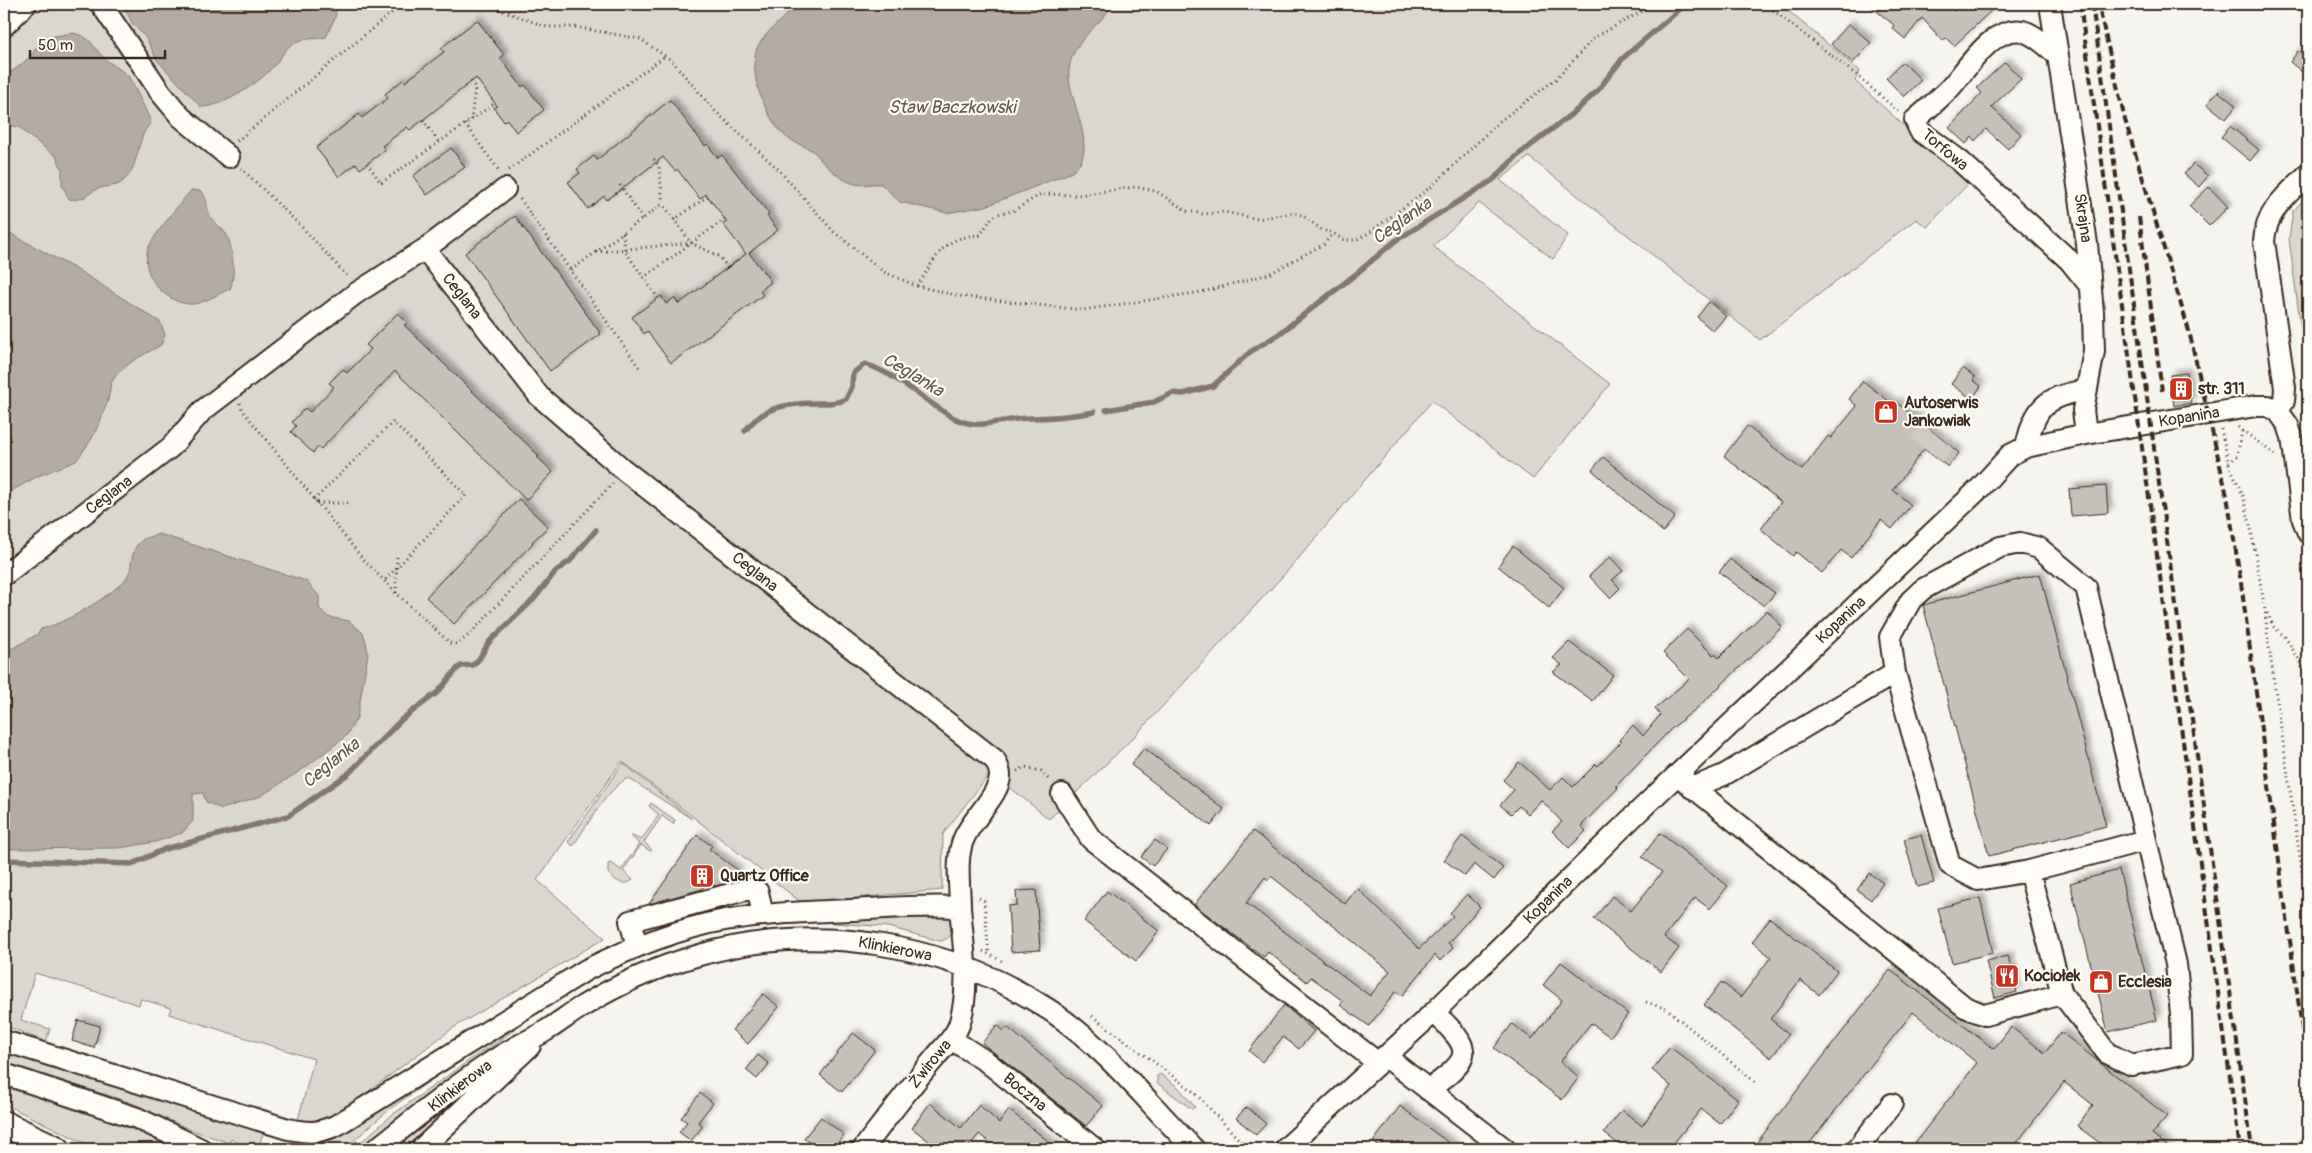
<svg xmlns="http://www.w3.org/2000/svg" width="2312" height="1153" font-family="Pangolin,sans-serif">
<style>
.green{fill:#dad6d0;stroke:#8a8077}
.water{fill:#b4aca4;stroke:#84786e}
.lines{fill:none;stroke-linecap:round;stroke-linejoin:round}
.stream{stroke:#84786e;stroke-width:5.5}
.building{fill:#c7c1bb;stroke:#3b2a1e;fill-rule:evenodd;filter:url(#shadow)}
.minor-tunnel{stroke:#d0ccc4;stroke-width:20;stroke-dasharray:20 10;stroke-linecap:butt}
.minor-casing{stroke:#3b2a1e;stroke-width:24}
.major-casing{stroke:#3b2a1e;stroke-width:29}
.path{stroke:#3b2a1e;stroke-width:3;stroke-dasharray:1 4;stroke-linecap:butt}
.minor{stroke:#fdfcf7;stroke-width:20}
.major{stroke:#fdfcf7;stroke-width:25}
.rail{stroke:#3b2a1e;stroke-width:4;stroke-dasharray:8 4;stroke-linecap:butt}
.labels{text-anchor:middle;dominant-baseline:central;stroke-width:4.5;stroke-linejoin:round;paint-order:stroke}
.street-label{font-size:16px;fill:#3b2a1e;stroke:#fdfcf7}
.poi-label{font-size:16px;font-weight:bold;fill:#3b2a1e;stroke:#fdfcf7;text-anchor:start}
.water-label{font-size:18px;font-style:italic;fill:#65584d;stroke:#fdfcf7}
</style>
<defs>
<filter id="shadow"><feDropShadow dx="4.5" dy="-4.5" stdDeviation="2.5" flood-color="#0004"/></filter>
</defs>
<rect width="100%" height="100%" fill="#f5f4ee"/>
<filter id="ink" filterUnits="userSpaceOnUse"><feTurbulence type="fractalNoise" baseFrequency=".02" numOctaves="2"/><feDisplacementMap in="SourceGraphic" scale="10" xChannelSelector="R" yChannelSelector="G"/><feConvolveMatrix kernelMatrix="1 2 1 2 8 2 1 2 1" color-interpolation-filters="sRGB"/></filter>
<g filter="url(#ink)">
<!-- green -->
<path class="green" d="M4 4H1780L1860 71 1855 81 1968 184 1927 227 1916 219 1760 340 1529 157 1500 180 1568 235 1553 259 1479 203 1433 246 1610 384 1533 479 1432 401 1292 566 1135 736 1049 819 991 772 943 834 942 890 802 903 622 761 537 880 605 938 453 1028 321 1127 297 1124 314 1059 169 1014 171 1008 141 999 139 1005 35 973 21 1020 50 1029 46 1042 4 1025Z
M2308 195V382L2289 239 2293 211Z
M623 763 692 819 628 778C607 789 587 826 573 846L568 842Z
M651 803 675 820 673 824 662 816 644 842 652 850 650 851 641 845 623 871 633 880C624 887 615 881 608 873V864L611 863 621 870 639 844 630 835 641 840 659 815 649 806Z
M753 898 757 907 645 936 639 929Z
M915 913C924 914 940 912 948 917 959 924 952 940 940 941L888 927 807 921Z
M541 1009 358 1149H353L392 1115 488 1047 501 1035Z
M483 1041 484 1042 390 1109 344 1149H309Z
M4 1048 265 1127 258 1149H247L231 1139 229 1143 189 1129 132 1103 4 1062Z
M1160 1074 1178 1087 1195 1107 1192 1109 1157 1083V1076Z
M4 1086 112 1121 178 1149H97L4 1104Z
M450 1106 407 1149H394Z"/>
<!-- water -->
<path class="water" d="M122 4H335L336 15 326 37C314 40 303 37 292 44 285 49 282 56 277 62 263 81 224 107 201 107L157 60 146 38 133 24Z
M798 4H1109L1110 9C1096 28 1072 43 1069 69 1066 99 1102 151 1072 172L986 206 947 213 900 202 881 184C873 183 863 186 855 184 844 182 831 170 823 163 820 160 818 155 814 152 804 145 793 143 784 135 766 118 747 72 757 48 762 36 787 14 798 4Z
M73 33C91 37 91 44 102 56 109 64 120 68 127 75 131 79 150 118 151 123 134 138 142 170 119 184 113 187 104 186 97 189 86 195 82 202 69 199L62 185V169L56 156 29 136 19 127 4 125V76L17 68 32 55 39 43 55 36Z
M191 190 201 191C208 198 206 207 210 216 214 223 222 228 226 234 233 245 236 278 230 289 219 293 200 306 188 304 163 301 140 274 148 249 153 235 181 203 191 190Z
M4 230 81 272 160 322 165 335 161 345 134 360 118 373 111 383 108 400 100 422 91 440 76 461 38 476 4 495Z
M159 534 306 581 319 596V608L328 617 349 621 363 633 366 642 368 654 357 718 346 736 306 767 261 796 222 809 206 802 203 793 193 794V821L182 833 155 842 119 848 4 849V653L38 634 41 629C64 624 109 597 125 580 135 568 128 551 141 541 145 537 154 536 159 534Z"/>
<g class="lines">
<!-- stream -->
<path class="stream" d="M1106 410 1154 402 1173 393 1183 394 1213 386 1250 352 1279 334 1356 274 1395 241 1493 180 1517 156 1578 109 1598 90 1623 58 1686 4
M745 431C763 406 789 403 819 403 829 403 838 403 846 399L852 387 853 373 865 364C899 375 924 401 954 418 980 432 1003 418 1029 418 1052 418 1072 416 1094 412
M4 860 132 864 165 849 288 816 348 774 402 719 438 692 457 669 461 666 473 665 479 659 489 642 534 599 556 571 570 561 596 530"/>
</g>
<!-- building -->
<path class="building" d="M1868 4H1947L1954 11 1962 4H1998L1954 46 1946 38 1943 41 1922 18 1905 39 1892 28 1894 25Z
M477 20 504 55 500 58 522 87 525 85 544 110 516 132 507 119 504 122 494 108 497 106 476 78 410 130 407 127 382 146 385 150 360 169 356 163 339 177 316 148 359 114 362 118 388 98 385 94 403 80 405 82 444 52 441 48Z
M1849 24 1871 43 1853 63 1831 44Z
M2298 51 2308 59V77L2290 62Z
M1903 62 1921 80 1904 97 1886 78Z
M2005 62 2021 79 1991 107 2021 134 2008 149 1986 129 1975 141 1972 137 1966 144 1949 128 1982 93 1977 88Z
M2218 91 2236 106 2226 119 2207 104Z
M670 100 705 146 707 144 718 158 722 155 769 214 767 216 778 230 749 253 771 282 760 291 763 295 671 363 647 331 644 334 632 317 661 296 666 304 674 298 679 304 746 254 723 224 727 222 706 194 700 199 677 169 675 171 663 157 607 200 604 196 588 209 568 182 580 173 577 169 594 156 597 160Z
M2230 126 2259 150 2250 161 2221 137Z
M451 148 465 167 427 195 413 176Z
M2193 164 2208 176 2199 187 2184 174Z
M2209 187 2228 207 2209 226 2189 206Z
M515 216 601 334 550 371 465 253Z
M1709 302 1726 316 1713 331 1697 317Z
M398 313 407 323 404 325 539 456 537 457 553 472 526 500 395 371 321 449 318 447 313 453 291 432 296 426 292 422 305 408 310 412 334 387 329 383 343 369 347 373 371 349 366 345Z
M1963 368 1975 377 1973 380 1981 386 1972 399 1951 384Z
M2187 373 2191 403 2174 406 2170 375Z
M1863 381 1894 405 1896 402 1959 453 1948 467 1924 449 1893 490 1911 505 1892 529 1881 520 1851 558 1841 550 1822 573 1796 552 1793 556 1761 529 1781 502 1724 456 1747 426 1802 470 1828 436 1831 438 1857 406 1849 399Z
M1603 457 1675 517 1663 532 1592 470Z
M2106 486 2108 513 2071 516 2069 489Z
M519 499 548 527 532 542 533 543 454 624 426 597Z
M1513 546 1564 588 1549 608 1498 566Z
M1610 557 1623 571 1612 580 1620 588 1610 598 1589 576Z
M1730 559 1775 593 1764 606 1719 572Z
M2040 574 2106 826 1989 856 1923 605Z
M1767 610 1782 627 1697 708 1672 728 1616 786 1618 788 1581 826 1586 831 1569 848 1552 831 1562 822 1541 800 1528 814 1519 806 1511 814 1500 805 1514 790 1503 780 1519 762 1550 790 1563 777 1573 787 1596 764 1598 766 1621 742 1619 740 1633 725 1643 736 1660 715 1655 709 1689 679 1663 653 1687 629 1713 655 1715 654 1719 658Z
M1569 642 1613 675 1593 701 1553 672 1562 665 1553 658Z
M1144 748 1224 809 1211 826 1131 765Z
M1253 831 1345 904 1357 888 1419 949 1453 916 1450 913 1467 894 1480 907 1448 943 1453 948 1440 961 1435 955 1402 996 1396 991 1369 1026 1340 1005 1343 1001 1311 977 1307 982 1268 952 1264 957 1194 905ZM1271 876 1390 971 1370 996 1246 903 1265 877 1268 880Z
M1660 833 1728 886 1710 909 1695 898 1664 937 1679 948 1661 972 1594 919 1612 896 1631 911 1662 872 1642 857Z
M697 835 712 846 709 849 739 871 731 882 715 886 708 882 702 889 649 904Z
M1921 835 1934 883 1917 887 1904 839Z
M1462 836 1503 868 1494 880 1474 864 1465 876 1444 860Z
M1155 840 1167 849 1153 866 1141 857Z
M2119 870 2157 1020 2108 1032 2070 883Z
M1869 873 1883 883 1871 900 1857 890Z
M1036 890 1040 950 1011 952 1008 906 1017 905 1016 891Z
M1107 891 1159 931 1136 961 1084 921Z
M1980 898 1993 953 1952 963 1938 908Z
M1770 918 1837 971 1819 995 1800 980 1770 1019 1789 1034 1771 1058 1704 1005 1721 982 1741 997 1771 957 1752 942Z
M2008 956 2017 992 1995 998 1986 961Z
M1561 962 1628 1014 1610 1037 1591 1023 1560 1062 1579 1077 1562 1100 1494 1048 1512 1024 1532 1039 1562 1000 1543 985Z
M1890 970 1994 1049 2011 1027 2045 1053 2061 1032 2167 1116 2152 1134 2171 1149H2108L2077 1126 2093 1105 2064 1082 2012 1149H1910L1977 1063 1913 1012 1805 1149H1752Z
M763 994 779 1007 748 1044 732 1030Z
M1284 1005 1314 1031 1299 1049 1283 1037 1262 1062 1249 1051Z
M78 1020 100 1026 94 1048 72 1041Z
M997 1025 1004 1031 1007 1027 1103 1106 1086 1126 982 1043Z
M853 1033 875 1050 842 1092 820 1075Z
M1670 1047 1738 1100 1720 1124 1701 1109 1669 1149H1625L1604 1133 1622 1110 1642 1126 1671 1086 1652 1070Z
M758 1055 769 1064 757 1079 746 1070Z
M700 1093 713 1103 698 1122 703 1126 691 1141 679 1132 687 1122 681 1118Z
M930 1103 961 1128 979 1105 999 1123 1009 1110 1058 1149H998L979 1134 967 1149H939L912 1128Z
M1400 1106 1434 1132 1457 1149H1383L1373 1142Z
M1247 1107 1266 1124 1256 1135 1236 1118Z
M821 1117 844 1135 833 1149H818L804 1138Z"/>
<g class="lines">
<!-- minor-tunnel -->
<path class="minor-tunnel" d="M1919 445 1930 430
M1934 456 1945 442"/>
<defs>
<path id="minor" d="M101 4 161 93 181 117 229 157
M2050 4 2087 244 2093 312 2094 351 2083 410 2086 434
M4 26 26 4
M2057 55C2048 47 2035 34 2022 31 1991 26 1967 70 1949 89 1938 100 1926 110 1915 120L1920 131 1960 161 2069 260 2090 286
M425 249 539 396 624 470 995 760C997 764 1000 770 1000 775 1001 793 972 819 964 838 955 858 960 886 960 907
M2278 411 2284 401 2285 388 2264 241C2266 210 2288 194 2308 174
M2278 411 2288 425 2292 437 2303 520 2308 533
M2026 447C2035 407 2045 397 2086 390
M4 575 171 447 202 411 355 294 425 249 505 189
M1685 781 1965 1007 1985 1015 2062 994 2029 871
M1692 788 1724 775 1895 673 1890 637 1911 600 1923 589 2000 547 2020 543 2039 548 2086 587 2146 840 2029 871 1978 880 1950 865 1895 673
M1062 794 1091 839 1378 1063
M637 946 630 921 749 889 754 888 758 892 763 915
M2062 994 2107 1053 2132 1065 2182 1054 2181 1014 2176 964 2146 840
M951 1039 987 1062 1095 1149
M4 1041 288 1129C309 1133 317 1134 337 1125L586 970C630 948 676 929 725 920 766 913 808 912 850 910 887 908 923 905 960 907 963 945 971 988 959 1025 954 1039 942 1048 934 1059 909 1088 886 1119 863 1149
M1385 1056 1505 1149
M4 1074 137 1118 201 1149
M1428 1090C1475 1057 1473 1050 1434 1012
M376 1149C417 1117 458 1083 502 1055 516 1046 533 1039 547 1030 560 1022 571 1013 583 1006 617 985 657 967 696 956 815 921 947 942 1051 1011 1106 1048 1147 1102 1194 1149
M421 1149 530 1046
M1285 1149 1434 1012 1638 812 1980 488 2010 455 2026 447 2086 434 2256 406H2268L2278 411
M1857 1149 1892 1104"/>
<path id="major" d="M4 1124 57 1149"/>
</defs>
<!-- minor casing -->
<use href="#minor" class="minor-casing"/>
<!-- major casing -->
<use href="#major" class="major-casing"/>
<!-- path -->
<path class="path" d="M490 4 495 8 547 27H575L640 39 671 60 715 111 778 169 834 232 884 272 917 286 959 296 1083 310 1202 292 1269 274 1324 244 1333 233
M1765 4 1854 73 1899 112
M471 81 475 87 471 120
M423 120 439 143
M465 124 500 172
M237 141 402 4
M654 159 659 166 663 204 691 243
M367 163 381 183 495 103
M241 168 300 225 349 278
M509 170 665 56
M620 185 643 219
M520 199 641 370
M674 220 708 196
M623 233 625 251 658 298
M596 252 691 243 719 256 728 268
M571 270 663 204
M643 278 725 219
M917 286C938 256 941 237 980 235L991 219 997 214 1013 211 1041 194 1078 195 1135 187 1156 191 1187 211 1203 214 1224 212 1258 219 1292 213 1302 215 1322 230 1333 233 1344 240H1356L1369 233 1431 187 1500 121 1556 79 1595 37 1637 14 1651 4
M240 403 243 411 363 559 396 593 450 643 457 644 469 635 613 483
M2238 427 2277 456
M2221 429 2229 464 2244 498 2251 529 2265 610 2268 640 2308 912
M2229 463 2237 456 2242 431
M314 500 393 422 466 495 384 581
M317 503H349
M396 593 397 554
M2267 613 2274 627 2285 637 2308 674
M1017 771 1025 767 1041 771 1050 781
M979 898 984 901 989 955
M983 951 1002 961
M1646 1002 1667 1009 1755 1082
M1092 1016 1194 1092 1248 1149
M349 1149 359 1140"/>
<!-- minor -->
<use href="#minor" class="minor"/>
<!-- major -->
<use href="#major" class="major"/>
<!-- rail -->
<path class="rail" d="M2080 4 2240 1149
M2092 4 2252 1149
M2100 12 2125 120 2189 331 2227 496 2241 583 2308 1072
M2139 217 2162 391"/>
</g>
</g>
<!-- icons -->
<defs>
<symbol id="building-square" viewBox="-11 -11 22 22"><rect x="-9" y="-9" width="18" height="18" rx="4" fill="#c8321e" stroke="#fdfcf7"/><path d="M-4-6H4V6H1V3H-1V6H-4ZM-2.5-4.3h1.7v1.8h-1.7ZM.8-4.3h1.7v1.8H.8ZM-2.5-1h1.7V.8h-1.7ZM.8-1h1.7V.8H.8Z" fill="#fff"/></symbol>
<symbol id="shop-square" viewBox="-11 -11 22 22"><rect x="-9" y="-9" width="18" height="18" rx="4" fill="#c8321e" stroke="#fdfcf7"/><path d="M-5-2.5h2.3a2.7 3.5 0 0 1 5.4 0H5L5.5 6h-11ZM-1.5-2.5h3a1.5 2.3 0 0 0-3 0Z" fill="#fff"/></symbol>
<symbol id="restaurant-square" viewBox="-11 -11 22 22"><rect x="-9" y="-9" width="18" height="18" rx="4" fill="#c8321e" stroke="#fdfcf7"/><path d="M-5-6h1v4h1v-4h1v4h1v-4h1v5L-1.5 .5V6h-2V.5L-5-1ZM5-6V6H3V1.5H1.5Q1.5-4 5-6Z" fill="#fff"/></symbol>
</defs>
<g fill-rule="evenodd">
<use href="#building-square" x="2167" y="375" width="28" height="28"/>
<use href="#shop-square" x="1872" y="398" width="28" height="28"/>
<use href="#building-square" x="688" y="862" width="28" height="28"/>
<use href="#restaurant-square" x="1993" y="962" width="28" height="28"/>
<use href="#shop-square" x="2087" y="968" width="28" height="28"/>
</g>
<g class="labels">
<!-- street labels -->
<g class="street-label">
<text transform="translate(1945 150) rotate(40)">Torfowa</text>
<text transform="translate(2083 218) rotate(82)">Skrajna</text>
<text transform="translate(462 296) rotate(52)">Ceglana</text>
<text transform="translate(2189 417) rotate(-9)">Kopanina</text>
<text transform="translate(109 495) rotate(-37)">Ceglana</text>
<text transform="translate(755 572) rotate(38)">Ceglana</text>
<text transform="translate(1841 620) rotate(-43)">Kopanina</text>
<text transform="translate(1548 900) rotate(-44)">Kopanina</text>
<text transform="translate(895 949) rotate(11)">Klinkierowa</text>
<text transform="translate(930 1064) rotate(-51)">Żwirowa</text>
<text transform="translate(460 1086) rotate(-37)">Klinkierowa</text>
<text transform="translate(1025 1092) rotate(39)">Boczna</text>
</g>
<!-- poi labels -->
<g class="poi-label">
<text x="2198" y="389">str. 311</text>
<text x="1904" y="403">Autoserwis<tspan x="1904" dy="18">Jankowiak</tspan></text>
<text x="720" y="876">Quartz Office</text>
<text x="2024" y="976">Kociołek</text>
<text x="2118" y="982">Ecclesia</text>
</g>
<!-- water labels -->
<g class="water-label">
<text x="952" y="107">Staw Baczkowski</text>
<text transform="translate(1402 221) rotate(-35)">Ceglanka</text>
<text transform="translate(913 375) rotate(31)">Ceglanka</text>
<text transform="translate(331 763) rotate(-39)">Ceglanka</text>
</g>
</g>
<!-- margin -->
<rect width="2312" height="1153" fill="none" stroke="#fdfcf7" stroke-width="20"/>
<rect x="10" y="10" width="2292" height="1133" fill="none" stroke="#3b2a1e" stroke-width="2" filter="url(#ink)"/>
<!-- scale -->
<path d="M30 50v8h135v-8" fill="none" stroke="#3b2a1e" stroke-width="2.5"/>
<text x="38" y="50" font-size="15" fill="#3b2a1e" stroke="#fdfcf7" stroke-width="4" paint-order="stroke">50 m</text>
</svg>
